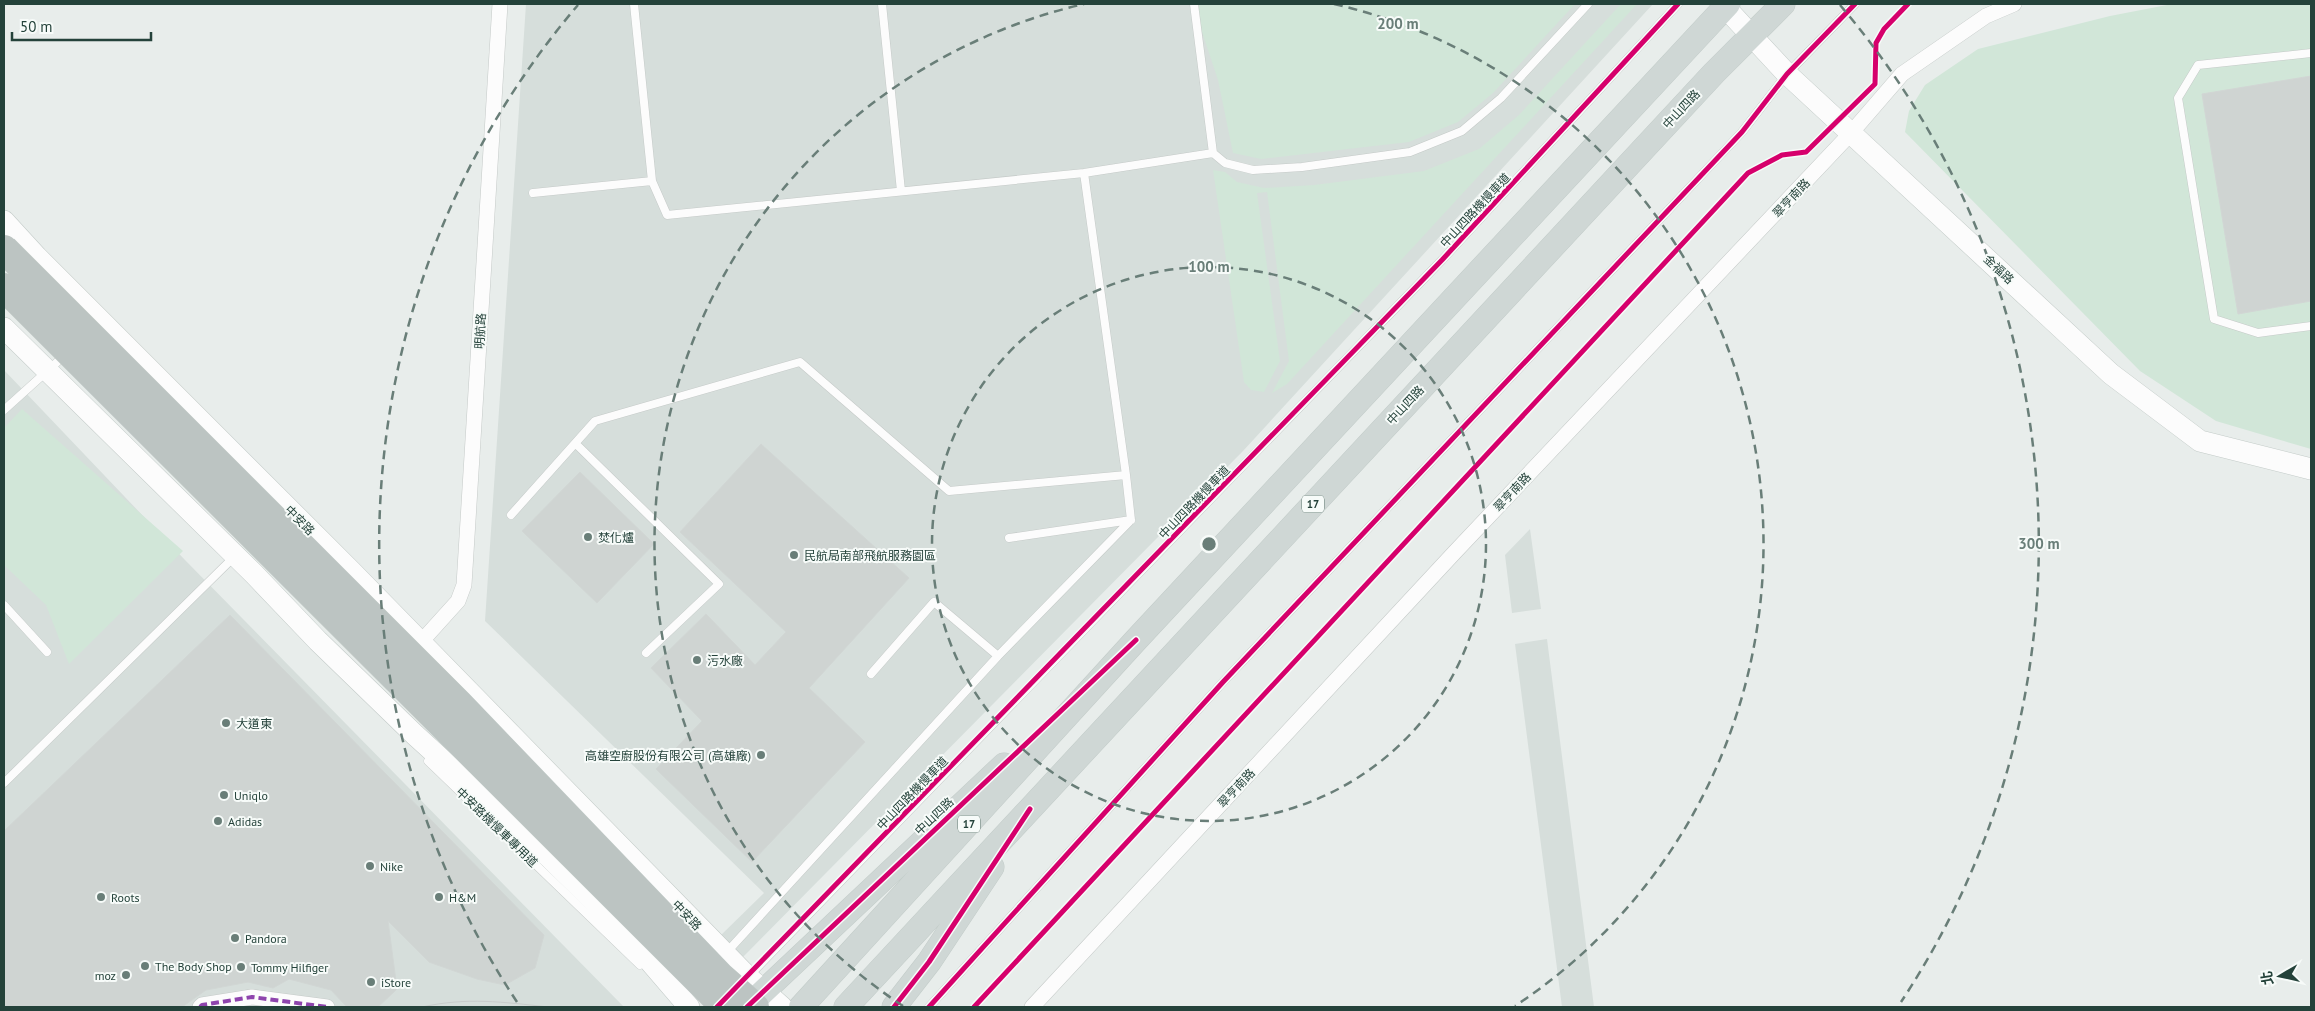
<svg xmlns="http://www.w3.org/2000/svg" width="2315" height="1011" font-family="'PT Sans','Noto Sans TC',sans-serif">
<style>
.built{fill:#d6dedb}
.green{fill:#d1e6d8}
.building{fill:#cfd4d2;stroke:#d1d6d4}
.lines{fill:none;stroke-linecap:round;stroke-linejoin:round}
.lane-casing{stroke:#c5cac8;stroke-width:9}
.street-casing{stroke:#c5cac8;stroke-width:16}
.secondary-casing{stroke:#c3cbc8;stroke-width:22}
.primary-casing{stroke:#c3ccc9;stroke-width:25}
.lane{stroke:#fcfcfc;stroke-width:8}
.street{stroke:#fcfcfc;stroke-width:15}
.secondary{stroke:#fcfcfc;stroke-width:21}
.primary{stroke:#cfd7d5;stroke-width:24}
.tram{stroke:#c9cdcc;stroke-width:1}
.highway-bridge-casing{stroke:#c3ccc9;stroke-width:29;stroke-linecap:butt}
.highway-bridge{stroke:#bcc4c2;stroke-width:28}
.quiet{stroke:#8e44ad;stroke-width:4;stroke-dasharray:8 4;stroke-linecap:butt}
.cycleway-casing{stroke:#f7fbf9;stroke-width:8}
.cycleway{stroke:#d6006c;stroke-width:5}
.ring{fill:none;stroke:#697e78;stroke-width:2.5;stroke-dasharray:9 6}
.poi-dot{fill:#697e78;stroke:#f7fbf9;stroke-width:2}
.labels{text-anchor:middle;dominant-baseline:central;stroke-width:4;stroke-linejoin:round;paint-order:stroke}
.shield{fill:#f7fbf9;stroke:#637a73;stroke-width:1}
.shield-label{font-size:11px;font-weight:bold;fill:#24423a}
.street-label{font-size:12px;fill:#24423a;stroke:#f7fbf9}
.poi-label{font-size:12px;fill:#24423a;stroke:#f7fbf9;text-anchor:start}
.centre{fill:#697e78;stroke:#f7fbf9;stroke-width:2.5}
.ring-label{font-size:15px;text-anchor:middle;font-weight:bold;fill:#697e78;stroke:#f7fbf9;stroke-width:4;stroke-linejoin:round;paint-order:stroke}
</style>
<rect width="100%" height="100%" fill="#e8edeb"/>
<!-- built -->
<path class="built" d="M526 4H1653L1243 451 742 958 720 936 764 893 485 621Z
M4 370 185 560 624 1007H4Z
M1530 529 1541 609 1512 613 1505 555Z
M1547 639 1594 1007H1562L1515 644Z"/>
<!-- green -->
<path class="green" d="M1197 4H1575L1493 93 1458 122 1409 142 1261 159 1233 153 1218 80 1200 26Z
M1621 4H1637L1287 384 1272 393 1289 361 1267 192 1257 193 1280 361 1264 392 1251 390 1244 382 1213 170 1225 172 1237 182 1264 188 1314 185 1424 171 1479 149 1519 115Z
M2172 4H2311V449L2216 421 2140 371 1905 132 1909 111 1925 85 1978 49 2110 16Z
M22 409 183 551 69 664 46 605 4 565V428Z"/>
<!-- building -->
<path class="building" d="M2311 76V301L2238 314 2202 94Z
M761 444 909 578 809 688 865 742 752 862 656 769 702 721 651 668 706 614 755 665 786 632 680 532Z
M580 472 654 544 597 603 522 531Z
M230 615 544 935 535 968 505 985 477 979 429 962 388 921 397 989 378 1007H347L331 990 289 979 273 988 248 982 206 990 182 1007H4V831Z"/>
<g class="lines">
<defs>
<path id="lane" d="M634 4 652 181 667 215 1084 173 1213 153
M882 4 901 191
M1194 4 1213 153 1225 163 1253 170 1302 167 1410 152 1462 131 1501 98 1588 4
M2311 53 2198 65 2178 98 2214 319 2258 333 2311 326
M1084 173 1126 475
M533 193 652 181
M4 410 65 355
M576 444 719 584 646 653
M511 515 595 421 800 362 949 491 1126 475 1131 520
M1009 538 1131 520
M4 605 47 652
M871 674 934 602 998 656
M428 761 640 965
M4 783 234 557
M726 953 998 656 1131 520
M749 976 1442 260 1678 4
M929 1007 1223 682 1742 132 1787 74 1855 4"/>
<path id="street" d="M421 642 458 601 464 585 500 4
M200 1007 202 1005 252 997 327 1007
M1032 1007 1454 553 1851 133 1902 74 1986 16 2014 4"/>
<path id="secondary" d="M1725 7 1787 74 2111 374 2200 441 2311 469
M4 221 37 257 351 571 748 977 782 1007
M4 328 254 574 318 641 415 735 550 858 622 929 689 1007"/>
<path id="primary" d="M747 1007 1004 765
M801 1007 1136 640 1728 4
M846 1007 1714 73 1783 4
M894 1007 929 962 992 867"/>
</defs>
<!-- lane casing -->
<use href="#lane" class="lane-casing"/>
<!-- street casing -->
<use href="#street" class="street-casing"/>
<!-- secondary casing -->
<use href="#secondary" class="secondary-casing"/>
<!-- primary casing -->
<use href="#primary" class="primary-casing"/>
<!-- lane -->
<use href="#lane" class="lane"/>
<!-- street -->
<use href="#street" class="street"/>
<!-- secondary -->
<use href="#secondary" class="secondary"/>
<!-- primary -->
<use href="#primary" class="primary"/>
<!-- tram -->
<path class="tram" d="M422 1007C467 997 503 1002 548 1007"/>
<defs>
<path id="highway-bridge" d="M4 249 459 704 720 976 755 1007
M4 287 725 1007"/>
</defs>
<!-- highway-bridge casing -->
<use href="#highway-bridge" class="highway-bridge-casing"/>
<!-- highway-bridge -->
<use href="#highway-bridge" class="highway-bridge"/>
<!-- quiet -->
<path class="quiet" d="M200 1007 202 1005 252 997 327 1007"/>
<defs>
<path id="cycleway" d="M717 1007 1442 260 1678 4
M747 1007 1136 640
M894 1007 929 962 1030 809
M929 1007 1223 682 1742 132 1787 74 1855 4
M974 1007 1748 173 1782 155 1806 152 1875 84 1876 43 1884 29 1908 4"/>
</defs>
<!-- cycleway casing -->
<use href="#cycleway" class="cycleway-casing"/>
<!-- cycleway -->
<use href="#cycleway" class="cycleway"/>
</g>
<!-- distance rings -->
<g class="ring">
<circle cx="1209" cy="544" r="277"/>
<path d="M903 1006A554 554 0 0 1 1084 4M1334 4A554 554 0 0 1 1515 1006"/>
<path d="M517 1002A830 830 0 0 1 578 5M1840 5A830 830 0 0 1 1901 1002"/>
</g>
<!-- markers -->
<g class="poi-dot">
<circle cx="588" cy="537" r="5"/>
<circle cx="794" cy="555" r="5"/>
<circle cx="697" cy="660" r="5"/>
<circle cx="226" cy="723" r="5"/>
<circle cx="761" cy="755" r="5"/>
<circle cx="224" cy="795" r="5"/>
<circle cx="218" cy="821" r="5"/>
<circle cx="370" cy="866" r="5"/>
<circle cx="101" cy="897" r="5"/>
<circle cx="439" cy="897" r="5"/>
<circle cx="235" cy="938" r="5"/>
<circle cx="145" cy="966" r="5"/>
<circle cx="241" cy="967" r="5"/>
<circle cx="126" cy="975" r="5"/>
<circle cx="371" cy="982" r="5"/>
</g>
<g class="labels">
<!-- shield labels -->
<g class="shield">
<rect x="1302" y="495.5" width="22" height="17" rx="4"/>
<rect x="958" y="815.5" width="22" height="17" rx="4"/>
</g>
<g class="shield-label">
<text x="1313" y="504">17</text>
<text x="969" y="824">17</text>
</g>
<!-- street labels -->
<g class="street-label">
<text transform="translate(1681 109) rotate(-47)">中山四路</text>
<text transform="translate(1791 198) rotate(-47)">翠亨南路</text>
<text transform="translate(1475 210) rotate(-47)">中山四路機慢車道</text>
<text transform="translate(1999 269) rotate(43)">金福路</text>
<text transform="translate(480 331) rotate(-87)">明航路</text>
<text transform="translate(1405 405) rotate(-47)">中山四路</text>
<text transform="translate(1512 492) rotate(-47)">翠亨南路</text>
<text transform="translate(1194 502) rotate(-46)">中山四路機慢車道</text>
<text transform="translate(300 520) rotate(45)">中安路</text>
<text transform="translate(1236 788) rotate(-47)">翠亨南路</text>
<text transform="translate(912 793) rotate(-46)">中山四路機慢車道</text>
<text transform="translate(934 816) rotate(-43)">中山四路</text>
<text transform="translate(497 827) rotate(44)">中安路機慢車專用道</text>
<text transform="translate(687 915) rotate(46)">中安路</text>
</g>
<!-- poi labels -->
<g class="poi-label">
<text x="598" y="537">焚化爐</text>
<text x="804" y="555">民航局南部飛航服務園區</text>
<text x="707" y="660">污水廠</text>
<text x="236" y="723">大道東</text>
<text x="751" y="755" text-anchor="end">高雄空廚股份有限公司 (高雄廠)</text>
<text x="234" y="795">Uniqlo</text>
<text x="228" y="821">Adidas</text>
<text x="380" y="866">Nike</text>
<text x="111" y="897">Roots</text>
<text x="449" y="897">H&amp;M</text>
<text x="245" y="938">Pandora</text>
<text x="155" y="966">The Body Shop</text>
<text x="251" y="967">Tommy Hilfiger</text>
<text x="116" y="975" text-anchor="end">moz</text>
<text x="381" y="982">iStore</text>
</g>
</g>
<circle cx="1209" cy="544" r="8" class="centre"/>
<g class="ring-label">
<text x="1398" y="29">200 m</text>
<text x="1209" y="272">100 m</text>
<text x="2039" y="549">300 m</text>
</g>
<!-- border -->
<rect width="2315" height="1011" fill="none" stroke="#24423a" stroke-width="10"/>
<!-- north arrow -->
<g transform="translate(2280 976) rotate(261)" stroke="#f7fbf9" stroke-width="4" paint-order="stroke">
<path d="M0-4L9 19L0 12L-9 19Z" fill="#24423a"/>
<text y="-8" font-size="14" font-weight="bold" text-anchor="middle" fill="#24423a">北</text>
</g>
<!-- scale -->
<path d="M12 32v8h139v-8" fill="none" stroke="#24423a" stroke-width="2.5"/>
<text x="20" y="32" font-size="15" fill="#24423a" stroke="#f7fbf9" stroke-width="4" paint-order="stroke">50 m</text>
</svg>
